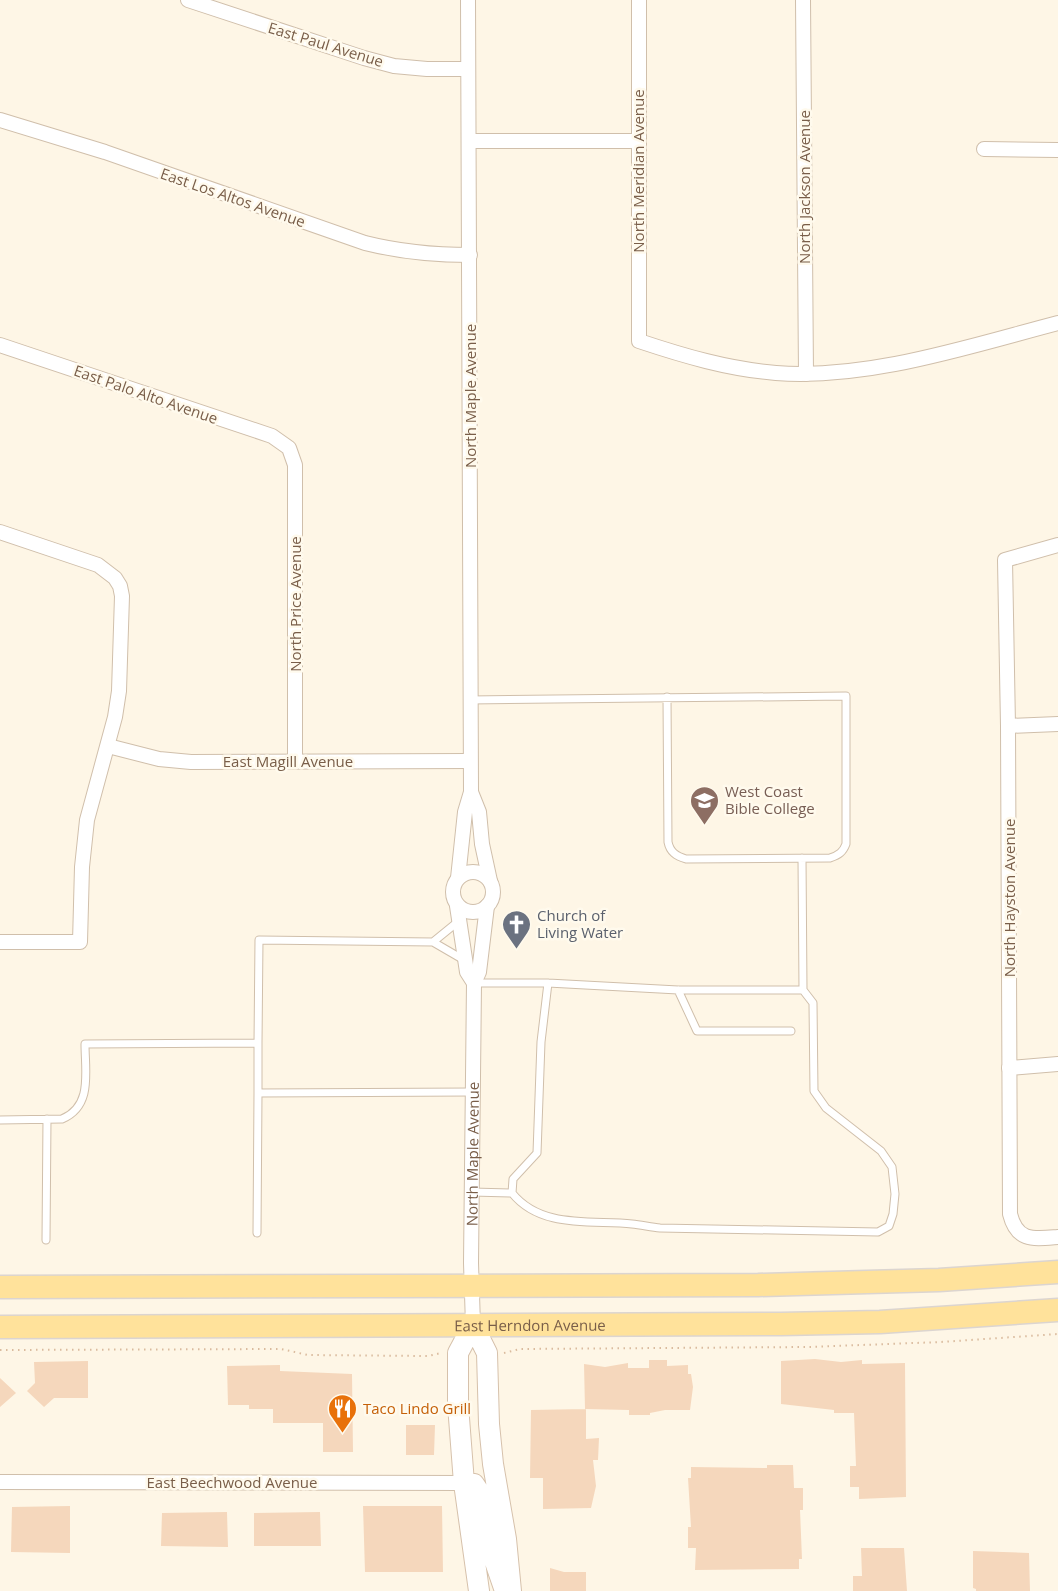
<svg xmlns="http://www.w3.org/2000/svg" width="1058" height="1591" font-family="'Open Sans',sans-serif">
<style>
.building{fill:#f5d7bc}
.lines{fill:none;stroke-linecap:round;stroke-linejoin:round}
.lane-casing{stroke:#d0bfab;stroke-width:9}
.street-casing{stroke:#d0bfab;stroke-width:16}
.secondary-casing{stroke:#d6c1ab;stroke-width:22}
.primary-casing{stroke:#dcd5d0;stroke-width:25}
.path{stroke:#dabb9e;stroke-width:2;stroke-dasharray:1.5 4.5;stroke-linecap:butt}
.lane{stroke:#fff;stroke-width:7}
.street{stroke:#fff;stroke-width:14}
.secondary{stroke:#fff;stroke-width:20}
.primary{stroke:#ffe29b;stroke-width:22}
.labels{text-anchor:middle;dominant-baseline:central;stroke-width:5;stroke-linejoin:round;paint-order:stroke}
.street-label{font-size:15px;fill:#795e49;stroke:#fffaed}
.education-label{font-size:15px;fill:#785e54;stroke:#fffaed;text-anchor:start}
.worship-label{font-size:15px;fill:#5b616d;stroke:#fffaed;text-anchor:start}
.food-label{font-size:15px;fill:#c56008;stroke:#fffaed;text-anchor:start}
</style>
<rect width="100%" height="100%" fill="#fef6e6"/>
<!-- building -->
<path class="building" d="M815 1359 841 1362 862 1360V1364L905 1363 906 1497 859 1499V1487H850V1466H856L854 1413H834V1410L781 1404V1361Z
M649 1360H667V1366L688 1365V1374H691L693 1387 690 1410H665L650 1413V1415H629V1410L585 1409 584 1364 605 1367 628 1363V1368H649Z
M88 1361V1398H54L44 1407 27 1391 35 1383 34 1362Z
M280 1365V1371L352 1374 353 1452H323V1423H273V1409H249V1405H228L227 1366Z
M0 1378 16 1393 0 1407Z
M586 1409V1439L599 1438 598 1460H593L596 1486 591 1508 543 1509V1478H530L531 1410Z
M406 1425H435L434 1455H406Z
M767 1465H793L794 1488H803V1510H800L802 1559H799V1569L695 1570 696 1548H688V1527H691L688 1478H691V1467L767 1468Z
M70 1506V1553L11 1552 12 1507Z
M363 1506H442L443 1572H365Z
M227 1512 228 1547 161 1546 162 1513Z
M320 1512 321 1546H254V1513Z
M861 1548H904L907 1591H853V1576H862Z
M973 1551 1029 1553 1030 1591H976V1589L973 1588Z
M550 1568 564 1572H586V1591H550Z"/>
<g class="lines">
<defs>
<path id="lane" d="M469 700 846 696V844C843 852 839 855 830 858L686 859C676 856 670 852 668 842L667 697
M460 920 433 942 464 960
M474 983H548L678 990H803
M678 990 697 1031H791
M258 1043V1093
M0 1120 62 1119C93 1106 85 1072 85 1044L258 1043 259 940 433 942
M472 1192 512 1193C541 1229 591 1220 632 1224 641 1225 651 1227 660 1228L878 1232 889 1226 893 1214 895 1194 892 1167 881 1151 826 1108 814 1091 813 1003 803 990 802 858
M512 1193 513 1179 537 1153 541 1042 548 983
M257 1233 258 1093 473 1092
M46 1240 47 1119"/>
<g id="street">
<path d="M188 0 364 58 394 66 427 69H468"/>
<path d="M639 0V341C684 356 728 369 776 373 868 380 970 346 1058 323"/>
<path d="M803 0 806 374"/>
<path d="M0 120 105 152 365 243C401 252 434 255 470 255"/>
<path d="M469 141H638"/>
<path d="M984 149 1058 150"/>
<path d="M0 345 272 436 289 448 295 465V761"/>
<path d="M0 532 98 565 115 578 120 586 122 596 119 691 115 717 87 820 82 867 80 942H0"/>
<path d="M1058 545 1005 560 1008 726 1010 1214C1017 1242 1033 1239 1058 1237"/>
<path d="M1008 726 1058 724"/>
<path d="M108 746 159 759 191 762 470 761"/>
<path d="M471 792 479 812 482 844 490 881"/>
<circle cx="473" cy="892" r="20"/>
<path d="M458 878 465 812 471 792 468 0"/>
<path d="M457 906 467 972 474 983"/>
<path d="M1009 1068 1058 1064"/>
<path id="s1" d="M473 1325 471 1263 474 983 479 972 487 906"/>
<path d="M0 1482 464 1483"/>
</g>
<path id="secondary" d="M473 1325 458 1353V1405L464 1483 479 1591
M473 1325 487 1353 489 1424 493 1464 506 1539 511 1591
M464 1483 474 1484 480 1493 494 1559 504 1588"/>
<g id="primary">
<path d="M0 1287 758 1285 939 1280 1058 1272"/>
<path id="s2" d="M0 1327 781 1324 880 1322 1058 1310"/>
</g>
</defs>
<!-- lane casing -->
<use href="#lane" class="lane-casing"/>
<!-- street casing -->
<use href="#street" class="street-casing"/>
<!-- secondary casing -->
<use href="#secondary" class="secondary-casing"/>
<!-- primary casing -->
<use href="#primary" class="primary-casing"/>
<!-- path -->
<path class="path" d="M0 1350 281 1349 308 1355 428 1356 441 1353
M504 1353 520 1349 808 1347 941 1342 1058 1334"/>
<!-- lane -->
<use href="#lane" class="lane"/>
<!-- street -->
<use href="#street" class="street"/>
<!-- secondary -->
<use href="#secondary" class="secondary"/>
<!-- primary -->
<use href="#primary" class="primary"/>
</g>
<!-- icons -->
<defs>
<symbol id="school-pin" viewBox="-11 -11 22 30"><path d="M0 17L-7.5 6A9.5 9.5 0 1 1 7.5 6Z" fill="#8d6e63" stroke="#fffaed"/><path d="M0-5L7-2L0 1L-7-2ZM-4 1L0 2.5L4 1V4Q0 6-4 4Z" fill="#fff"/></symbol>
<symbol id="church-pin" viewBox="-11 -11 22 30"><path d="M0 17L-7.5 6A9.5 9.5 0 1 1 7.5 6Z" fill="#6b7280" stroke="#fffaed"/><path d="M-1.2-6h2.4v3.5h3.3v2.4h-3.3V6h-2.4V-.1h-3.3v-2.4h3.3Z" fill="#fff"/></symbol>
<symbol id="restaurant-pin" viewBox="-11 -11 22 30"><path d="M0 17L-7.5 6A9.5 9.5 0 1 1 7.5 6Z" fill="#e8710a" stroke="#fffaed"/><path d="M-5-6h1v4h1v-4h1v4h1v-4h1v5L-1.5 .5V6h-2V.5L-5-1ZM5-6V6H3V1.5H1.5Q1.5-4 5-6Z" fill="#fff"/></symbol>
</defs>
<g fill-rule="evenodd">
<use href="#school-pin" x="688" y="784" width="33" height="45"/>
<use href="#church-pin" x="500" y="908" width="33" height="45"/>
<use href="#restaurant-pin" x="326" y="1392" width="33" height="45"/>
</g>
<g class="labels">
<!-- street labels -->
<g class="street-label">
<text transform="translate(326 44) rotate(17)">East Paul Avenue</text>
<text transform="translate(638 171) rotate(-90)">North Meridian Avenue</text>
<text transform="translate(804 187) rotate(-90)">North Jackson Avenue</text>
<text transform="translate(233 197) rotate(19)">East Los Altos Avenue</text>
<text transform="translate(146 394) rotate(19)">East Palo Alto Avenue</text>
<text transform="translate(470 396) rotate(-90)">North Maple Avenue</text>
<text transform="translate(295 604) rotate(-90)">North Price Avenue</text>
<text x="288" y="761">East Magill Avenue</text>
<text transform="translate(1009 898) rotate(-90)">North Hayston Avenue</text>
<text stroke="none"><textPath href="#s1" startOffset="171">North Maple Avenue</textPath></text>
<text stroke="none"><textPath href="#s2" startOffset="530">East Herndon Avenue</textPath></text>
<text x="232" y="1482">East Beechwood Avenue</text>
</g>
<!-- education labels -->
<g class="education-label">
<text x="725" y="791">West Coast<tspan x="725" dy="17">Bible College</tspan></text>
</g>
<!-- worship labels -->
<g class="worship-label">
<text x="537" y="915">Church of<tspan x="537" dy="17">Living Water</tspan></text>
</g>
<!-- food labels -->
<g class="food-label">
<text x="363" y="1408">Taco Lindo Grill</text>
</g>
</g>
</svg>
